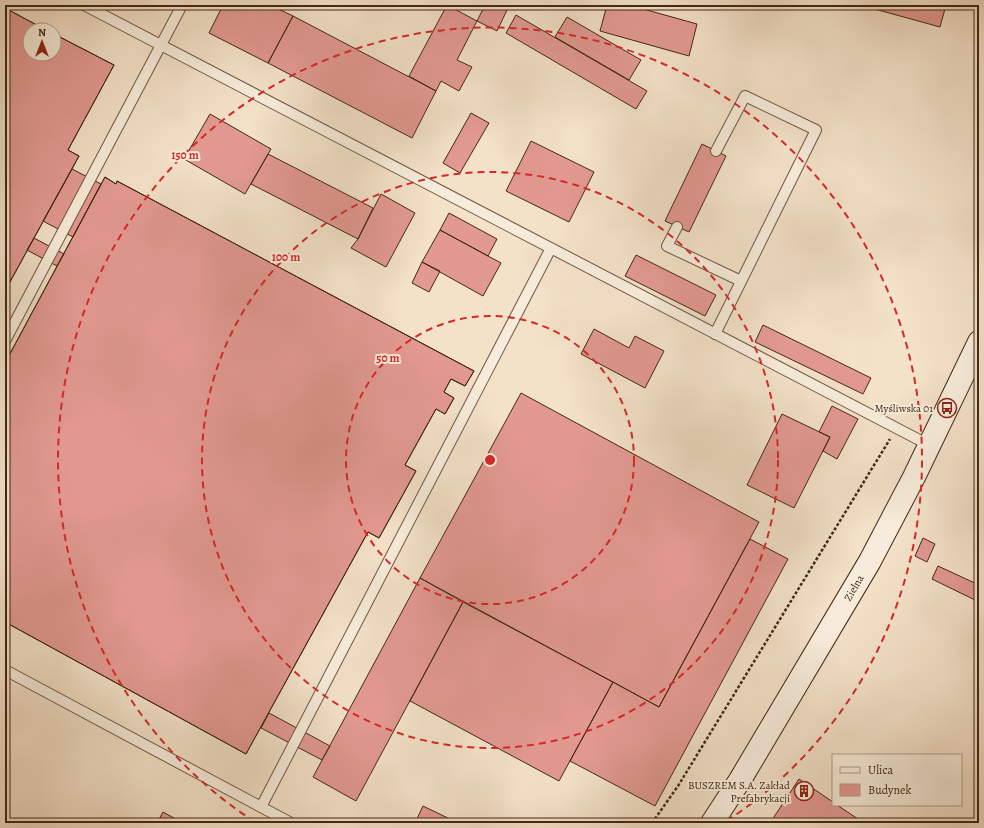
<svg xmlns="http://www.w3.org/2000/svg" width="984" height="828" font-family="Alegreya,serif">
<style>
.building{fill:#e29991;stroke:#442713}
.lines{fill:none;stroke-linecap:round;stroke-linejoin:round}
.lane-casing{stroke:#705640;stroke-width:12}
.secondary-casing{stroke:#442713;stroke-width:24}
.path{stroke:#442713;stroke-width:2.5;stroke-dasharray:3 2;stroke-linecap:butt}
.lane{stroke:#f7ecdb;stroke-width:10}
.secondary{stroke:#f7ecdb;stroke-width:22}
.ring{fill:none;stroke:#d62828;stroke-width:2;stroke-dasharray:7 5}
.labels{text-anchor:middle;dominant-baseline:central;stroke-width:4;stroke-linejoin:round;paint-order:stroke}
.poi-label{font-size:11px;fill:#442713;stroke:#f7ecdb;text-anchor:end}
.street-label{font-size:11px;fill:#442713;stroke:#f7ecdb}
.centre{fill:#d62828;stroke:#f7ecdb;stroke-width:2}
.ring-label{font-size:12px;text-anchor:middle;font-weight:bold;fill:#d62828;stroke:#f7ecdb;stroke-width:4;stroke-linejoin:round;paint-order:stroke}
</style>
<rect width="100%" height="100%" fill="#f3e1c8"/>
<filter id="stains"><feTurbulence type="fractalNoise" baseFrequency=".005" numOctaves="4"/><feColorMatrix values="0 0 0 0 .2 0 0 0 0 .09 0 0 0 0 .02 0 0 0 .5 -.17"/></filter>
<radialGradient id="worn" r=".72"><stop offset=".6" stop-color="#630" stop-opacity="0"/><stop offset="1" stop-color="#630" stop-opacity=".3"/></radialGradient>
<!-- building -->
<path class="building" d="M223 5H270L293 16 268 63 209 33Z
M447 5 477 21 457 60 472 67 459 91 441 81 436 91 409 76Z
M485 5H502L508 8 497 31 477 21Z
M607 5H629L697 24 689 56 600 31Z
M860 5H946L940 27Z
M5 8 46 30H30V54H54V34L114 65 68 150 79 156 5 291Z
M5 8 46 30H30V54H54V34L114 65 68 150 79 156 5 291Z
M516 15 647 91 636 109 506 33Z
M293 16 436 91 412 138 268 63Z
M567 17 641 60 629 80 555 37Z
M471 113 489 123 460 173 443 163Z
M210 114 271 149 245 194 184 159Z
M531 141 594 172 569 222 506 191Z
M702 144 726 156 689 232 665 221Z
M268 154 373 208 358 239 251 184Z
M72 169 101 184 73 237 43 221Z
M105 177 116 184 117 181 474 371 465 386 451 379 444 392 454 398 445 414 436 409 405 465 416 471 379 538 368 532 246 754 5 622V363Z
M105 177 116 184 117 181 474 371 465 386 451 379 444 392 454 398 445 414 436 409 405 465 416 471 379 538 368 532 246 754 5 622V363Z
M381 194 415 213 386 267 351 248 358 239Z
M449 213 497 239 488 256 440 230Z
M440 230 501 263 483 296 422 262Z
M34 238 64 254 57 266 27 250Z
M636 255 716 295 705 316 625 276Z
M422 262 440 271 429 292 412 283Z
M763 325 871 378 863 394 755 342Z
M594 329 629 348 635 336 664 351 645 388 581 354Z
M521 393 759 522 659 707 420 578Z
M832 406 858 419 837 459 823 451 830 437 819 432Z
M782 414 830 437 794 508 747 485Z
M923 538 935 544 927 562 915 556Z
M750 539 788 559 655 806 570 761 613 682 659 707Z
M938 566 979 585V602L932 579Z
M420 578 463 602 356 801 313 777Z
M463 602 613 682 559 781 410 701Z
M269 713 330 746 322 760 261 728Z
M799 779 833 802V805H837L864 823H770Z
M423 806 452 820 450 823H415Z
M163 812 183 823H157Z"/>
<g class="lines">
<defs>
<path id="lane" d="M84 5 929 445
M677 227 667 246 741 281
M715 334 816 130 745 96 716 151
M5 341 182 5
M5 670 291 823
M261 807 551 248"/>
<path id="secondary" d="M712 823 740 780 870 561 914 477 979 342"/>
</defs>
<!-- lane casing -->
<use href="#lane" class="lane-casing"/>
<!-- secondary casing -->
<use href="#secondary" class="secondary-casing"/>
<!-- path -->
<path class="path" d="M652 823 678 786 890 439"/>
<!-- lane -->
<use href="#lane" class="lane"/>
<!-- secondary -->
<use href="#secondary" class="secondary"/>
</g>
<!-- distance rings -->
<g class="ring">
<circle cx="490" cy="460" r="144"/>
<circle cx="490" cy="460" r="288"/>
<path d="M255 822A432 432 0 1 1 725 822"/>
</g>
<!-- icons -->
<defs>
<symbol id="bus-ring" viewBox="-11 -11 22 22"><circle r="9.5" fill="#f7ecdb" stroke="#8f2418" stroke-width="1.5"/><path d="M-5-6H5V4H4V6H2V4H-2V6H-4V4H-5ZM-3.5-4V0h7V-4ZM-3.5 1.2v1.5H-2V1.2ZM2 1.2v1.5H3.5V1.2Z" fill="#8f2418"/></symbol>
<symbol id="building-ring" viewBox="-11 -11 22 22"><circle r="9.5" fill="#f7ecdb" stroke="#8f2418" stroke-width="1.5"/><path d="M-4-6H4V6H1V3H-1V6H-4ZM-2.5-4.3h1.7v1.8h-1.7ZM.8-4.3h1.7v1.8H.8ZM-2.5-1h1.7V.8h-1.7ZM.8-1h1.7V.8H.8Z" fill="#8f2418"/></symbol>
</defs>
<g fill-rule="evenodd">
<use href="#bus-ring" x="936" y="397" width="22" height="22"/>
<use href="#building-ring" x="793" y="780" width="22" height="22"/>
</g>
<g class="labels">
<!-- poi labels -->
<g class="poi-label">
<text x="933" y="408">Myśliwska 01</text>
<text x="790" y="785">BUSZREM S.A. Zakład<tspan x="790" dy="13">Prefabrykacji</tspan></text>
</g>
<!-- street labels -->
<g class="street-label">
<text transform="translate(854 588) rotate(-60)">Zielna</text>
</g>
</g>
<circle cx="490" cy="460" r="6" class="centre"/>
<g class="ring-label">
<text x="185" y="159">150 m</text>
<text x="286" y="261">100 m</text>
<text x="388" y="362">50 m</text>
</g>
<!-- margin -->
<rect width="984" height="828" fill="none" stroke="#f3e1c8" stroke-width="20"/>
<rect x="6" y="6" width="972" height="816" fill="none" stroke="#442713" stroke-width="2"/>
<rect x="10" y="10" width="964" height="808" fill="none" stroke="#442713"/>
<!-- legend -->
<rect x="832" y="754" width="130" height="52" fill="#f7ecdb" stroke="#af9d8b"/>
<rect x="840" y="767" width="20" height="6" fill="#f7ecdb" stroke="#af9d8b"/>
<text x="868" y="774" font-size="12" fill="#442713">Ulica</text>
<rect x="840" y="784" width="20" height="12" fill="#e29991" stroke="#af9d8b"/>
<text x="868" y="794" font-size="12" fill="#442713">Budynek</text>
<!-- north arrow -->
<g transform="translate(42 42)"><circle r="19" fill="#f7ecdb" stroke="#af9d8b"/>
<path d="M0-3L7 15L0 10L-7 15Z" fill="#8f2418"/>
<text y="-6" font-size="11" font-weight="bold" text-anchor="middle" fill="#442713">N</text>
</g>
<rect width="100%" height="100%" filter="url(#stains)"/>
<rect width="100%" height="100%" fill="url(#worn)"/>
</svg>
